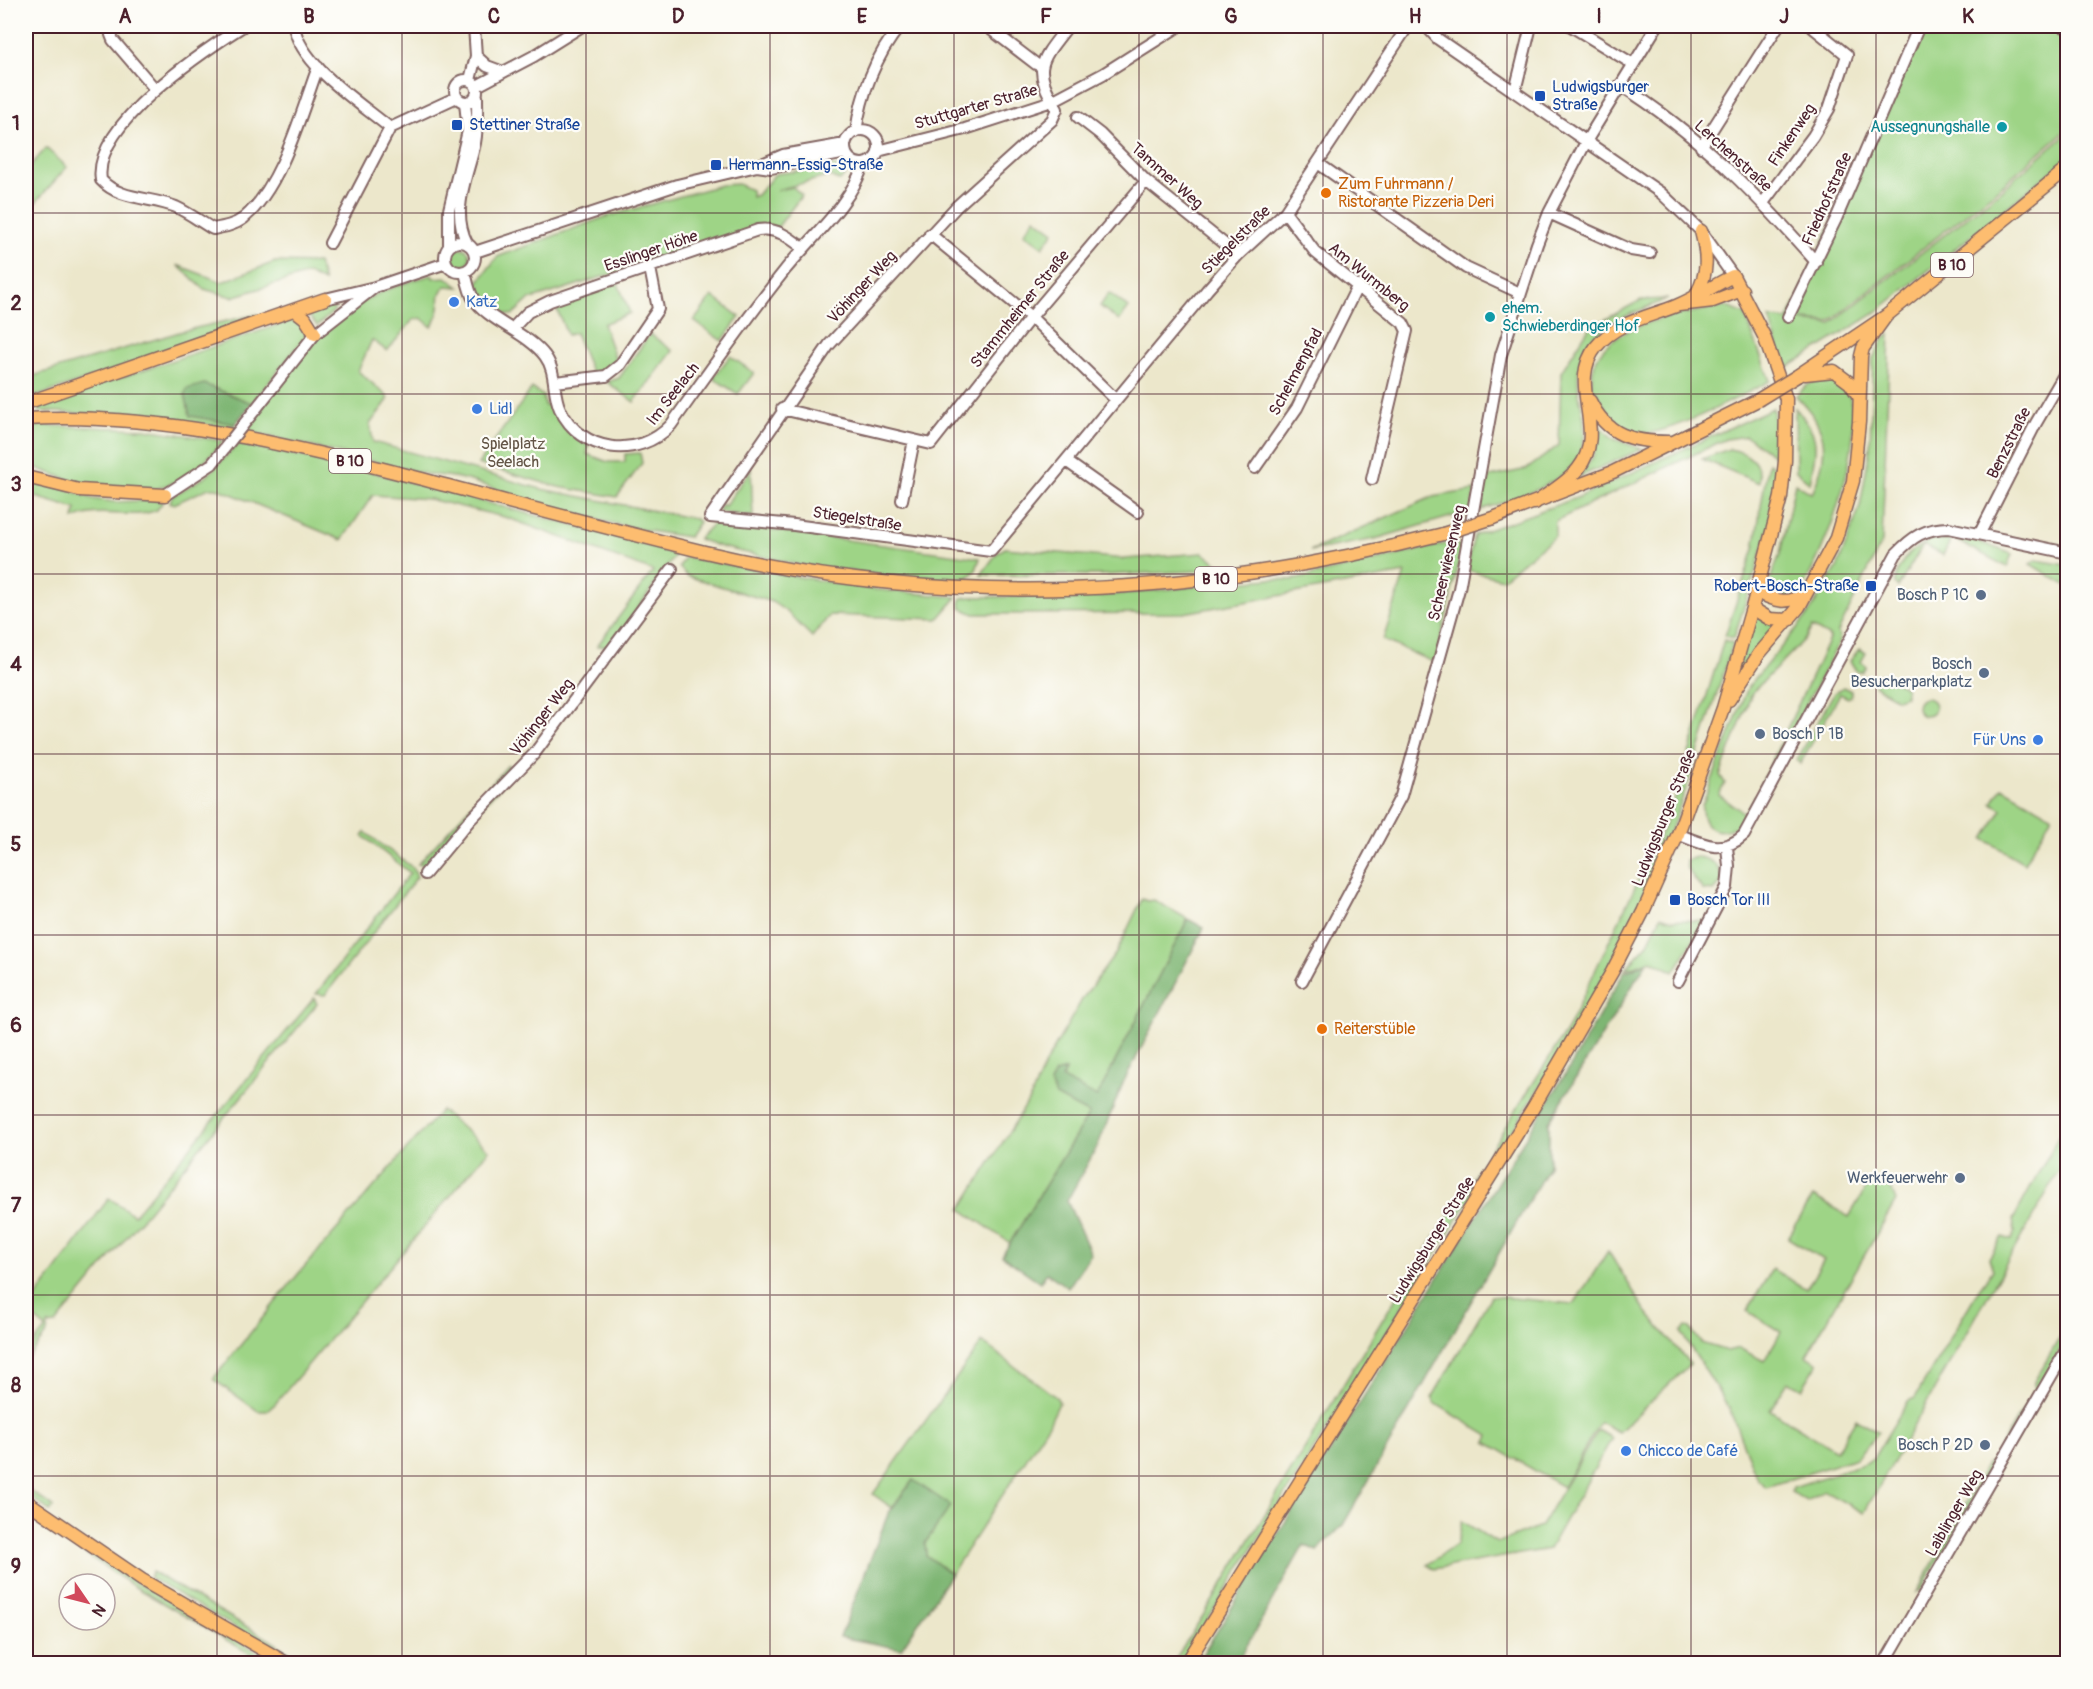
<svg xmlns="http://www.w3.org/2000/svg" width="2093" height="1689" font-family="Pangolin,sans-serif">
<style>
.green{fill:#9ed486;stroke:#747a58;stroke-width:1.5}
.forest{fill:#7eb673;stroke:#646a4f;stroke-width:1.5}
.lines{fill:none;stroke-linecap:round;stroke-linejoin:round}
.minor-casing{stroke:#836563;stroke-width:14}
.major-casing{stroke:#836563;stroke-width:15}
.minor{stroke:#fff;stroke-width:10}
.major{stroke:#fdbd6f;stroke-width:12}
.minor-bridge-casing{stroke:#836563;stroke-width:14;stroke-linecap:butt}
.major-bridge-casing{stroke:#836563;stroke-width:15;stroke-linecap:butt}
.minor-bridge{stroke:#fff;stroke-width:10}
.major-bridge{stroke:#fdbd6f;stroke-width:12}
.grid{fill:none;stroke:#4a1f2b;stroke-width:1.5;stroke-opacity:0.55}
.transit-dot{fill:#1a4fb4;stroke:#fdfcf7;stroke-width:2}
.culture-dot{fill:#0f9aa8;stroke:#fdfcf7;stroke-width:2}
.food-dot{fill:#e8710a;stroke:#fdfcf7;stroke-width:2}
.shop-dot{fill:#3f7fe0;stroke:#fdfcf7;stroke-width:2}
.service-dot{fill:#5c6f8a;stroke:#fdfcf7;stroke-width:2}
.labels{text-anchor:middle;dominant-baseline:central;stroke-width:4.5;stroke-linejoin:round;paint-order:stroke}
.shield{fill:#fdfcf7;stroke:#806168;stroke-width:1.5}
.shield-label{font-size:15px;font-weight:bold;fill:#4a1f2b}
.transit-label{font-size:16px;fill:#164399;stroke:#fdfcf7;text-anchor:start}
.street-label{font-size:16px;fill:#4a1f2b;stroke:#fdfcf7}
.culture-label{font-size:16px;fill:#0d838f;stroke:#fdfcf7;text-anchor:end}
.food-label{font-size:16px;fill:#c56008;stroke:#fdfcf7;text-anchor:start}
.shop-label{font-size:16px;fill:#366cbe;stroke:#fdfcf7;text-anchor:start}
.park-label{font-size:16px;fill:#635546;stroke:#fdfcf7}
.service-label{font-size:16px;fill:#4e5e75;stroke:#fdfcf7;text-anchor:end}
.neatline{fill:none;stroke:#4a1f2b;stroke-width:2}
.grid-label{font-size:20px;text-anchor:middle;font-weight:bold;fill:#4a1f2b}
</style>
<rect width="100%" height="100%" fill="#fdfcf7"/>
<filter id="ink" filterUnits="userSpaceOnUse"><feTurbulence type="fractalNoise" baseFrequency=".0167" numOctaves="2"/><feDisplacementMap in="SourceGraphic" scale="12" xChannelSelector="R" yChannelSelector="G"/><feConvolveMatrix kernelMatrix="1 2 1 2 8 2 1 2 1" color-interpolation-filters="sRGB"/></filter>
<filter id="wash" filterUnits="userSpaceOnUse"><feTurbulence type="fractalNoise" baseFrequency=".008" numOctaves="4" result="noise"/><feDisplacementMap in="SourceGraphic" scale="24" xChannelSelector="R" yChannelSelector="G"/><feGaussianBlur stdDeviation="1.35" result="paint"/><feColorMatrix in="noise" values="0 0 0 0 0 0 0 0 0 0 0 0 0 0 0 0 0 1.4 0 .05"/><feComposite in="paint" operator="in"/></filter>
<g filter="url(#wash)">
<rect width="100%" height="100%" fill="#ece7cb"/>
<!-- green -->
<path class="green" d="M1921 26H2061L2068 30 2067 129 1993 193 1829 322 1788 319Z
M2067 133V159L1874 314 1785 369 1769 318 1830 324 1993 197Z
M46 148 67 167 30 209 26 205V171Z
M835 166 846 174 840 181 830 176 777 190 793 187 802 195 777 228 764 226 529 300 512 315C494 314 481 301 476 285L497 257 605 217 721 185 738 184 751 190 752 197 757 195 775 174Z
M1035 218 1054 232 1043 247 1024 233Z
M452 257a9 9 0 1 1 18 0a9 9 0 1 1-18 0Z
M275 262 318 263 324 282 308 274 232 297 204 289 177 265 222 282Z
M432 275 433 278 446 277 459 287 446 286C436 295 441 297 439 308 439 313 434 321 432 327L421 318 413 320 387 351 372 340 358 371 387 396 388 400 370 424 373 442 541 489 696 519 699 522 689 537C632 530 574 515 520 497 490 488 463 475 431 475L246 431C277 387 310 337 355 306 378 291 406 282 432 275Z
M617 281 630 313 603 324 617 363 607 372 592 374 575 333 567 335 555 304Z
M1109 293 1129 308 1119 321 1100 306Z
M712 296 740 317 722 341 694 321Z
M1668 299C1610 322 1564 334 1582 409 1586 426 1586 447 1575 462 1559 486 1508 500 1481 510L1485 478 1527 469 1559 445 1561 372 1589 328 1641 300Z
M330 305 334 306V311L317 326 309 316V313Z
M1725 306 1745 314 1770 381C1745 394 1664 438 1638 433 1617 428 1605 410 1597 392L1592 390C1584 322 1678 316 1725 306Z
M257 314 262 319 26 400V378L183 331Z
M296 319 306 328V336L232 428 171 419 39 411 41 404Z
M650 334 673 351 634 402 607 382 619 378Z
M1890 334 1882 542 1838 632 1840 641 1762 787 1760 786 1830 637 1812 627 1806 638 1752 693 1720 775 1725 783 1719 795 1744 813 1754 797C1754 829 1701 849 1702 806L1748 687 1807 616 1837 568 1860 507 1870 448 1873 358 1885 337Z
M730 356 754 373 738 394 713 378Z
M1831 377C1887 396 1823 564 1796 596L1781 597 1772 590 1770 580 1780 554 1795 483 1812 494C1830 452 1829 428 1796 396 1805 384 1816 380 1831 377Z
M532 388 543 396 545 406 552 404 568 432 589 446 587 454 608 462H625V454L640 453 642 463 617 497 558 487 478 464Z
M1773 408 1776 457 1746 436 1726 439 1555 521V536L1502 579 1467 570 1474 535 1579 497Z
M1795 408C1822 435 1816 448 1810 483L1796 471Z
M26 425 145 429 223 441C163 516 104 493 26 464Z
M1599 426 1614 439 1642 449 1579 477 1594 455Z
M238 444 342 464 654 547 675 555 612 646H597L653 571 508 518 429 499 373 495 342 540 217 488H209L174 504 170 502 172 496 207 476Z
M1729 449C1748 452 1762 463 1759 483L1702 459Z
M1768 463 1778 470 1771 522 1734 638 1725 636 1754 549Z
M751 469 753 517 719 512 721 504 725 506Z
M26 474 93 499 114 502 161 500 162 503 157 510C130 521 99 506 74 519L76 509 26 494Z
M1475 490 1471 511 1375 539 1310 551 1432 497Z
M714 523H720L980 558 976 570 967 578 944 577 943 580 889 576 800 565 721 547 698 539Z
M1948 535 1966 537 2012 554 2007 567 1952 538 1943 555 1923 545 1898 587 1895 584C1896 557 1924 539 1948 535Z
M1449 543 1463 546 1435 663 1383 640 1405 573 1184 613 974 614 961 608 960 603 962 598 969 597 1101 596 1269 579 1293 580Z
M1005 548 1125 559 1203 553 1219 564 1236 565 1234 569 1225 570 1102 575H981L997 553Z
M685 557 869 589 957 597 938 619 830 615 812 637 787 612 772 602 687 576 679 567Z
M2036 560 2067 565V586L2030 564Z
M1752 608 1789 620 1727 689Z
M1724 640 1733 643C1710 715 1688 788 1660 859 1635 920 1603 980 1570 1038L1187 1653 1177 1663 1172 1664 1215 1597 1386 1314 1567 1030 1671 811Z
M1859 649 1866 653 1861 662 1866 666 1862 672H1857L1850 661Z
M1882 674 1905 687 1906 696 1897 699 1875 686 1872 677Z
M1843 687 1851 691V696L1848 698 1840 694 1800 764 1797 760 1834 693Z
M1917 707a9 9 0 1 1 18 0a9 9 0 1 1-18 0Z
M508 765 515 771 427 866 418 864Z
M2002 787 2052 816 2024 863 1984 839 2002 809 1992 803Z
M365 832 413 868 417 877 325 995 316 994 410 873 363 836Z
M1697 857C1711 858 1721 866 1722 882L1714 891 1703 890 1687 869 1686 860Z
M1142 899 1147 901 1154 900 1188 919 1097 1097 1061 1079 1066 1071 1055 1073 1056 1096 1089 1114 1010 1243 961 1209 1031 1097 1046 1062 1083 998 1116 953Z
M1661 916 1671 920 1705 921 1674 972 1652 960 1625 969 1647 945Z
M314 998 317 1004 56 1324 48 1325 47 1333 26 1360V1353L46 1328 26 1311 109 1198 134 1215Z
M441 1110 489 1150 275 1404 267 1411H258L213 1379 299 1273Z
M2067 1121V1157L1864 1513 1824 1491 1806 1501 1791 1492 1793 1487 1866 1463 1874 1457 1908 1401 1915 1398 1979 1289 1993 1270 1989 1258 2002 1237 2012 1240 2015 1233 2013 1220Z
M1872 1178 1891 1188 1896 1201 1806 1356 1818 1363 1802 1389 1788 1381 1770 1410 1836 1451 1856 1419 1879 1432 1856 1458 1766 1487 1757 1479 1729 1408 1681 1332 1686 1327 1690 1328 1701 1343 1727 1351 1739 1348 1764 1361 1781 1332 1747 1311 1772 1269 1806 1289 1824 1260 1788 1238 1813 1196 1849 1217Z
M1608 1251 1645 1310 1690 1364 1619 1432 1600 1422 1563 1487 1486 1442 1489 1436 1436 1404 1432 1398 1491 1296 1574 1304Z
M2067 1325V1337L1921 1590 1917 1592 1987 1464 1991 1463 2034 1389V1382Z
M982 1342 1057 1398 1059 1403 1049 1424 951 1574 926 1555 925 1543 950 1507 913 1480 892 1508 873 1494Z
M1598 1430 1612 1438 1549 1549 1434 1569 1427 1565 1457 1544 1462 1521 1497 1543 1541 1526Z
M26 1488 53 1507 50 1511 26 1494Z
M26 1508 137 1583 277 1663H266L135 1587 26 1514Z
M152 1572 270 1640 306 1663H297L150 1578Z"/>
<!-- forest -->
<path class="forest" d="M204 384 252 403 235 424 190 416 185 394 187 389Z
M1188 919 1204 928 1123 1083 1098 1145 1067 1201 1091 1254 1068 1288 1047 1273 1040 1282 1002 1256 1089 1114 1056 1096 1050 1083 1055 1073 1066 1070 1062 1079 1097 1097Z
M1647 962 1549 1122V1166L1343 1525 1317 1551 1304 1545 1237 1663H1197L1571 1065 1624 972Z
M913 1480 951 1506 925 1543 926 1555 951 1574 901 1649 840 1637 888 1514Z"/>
</g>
<g filter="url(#ink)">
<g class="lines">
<defs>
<path id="minor" d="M118 26 111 35 113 40 155 89
M243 26C202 52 92 125 101 180 119 200 152 197 176 207 189 213 201 222 213 229 224 227 235 225 244 218 282 186 301 113 318 67
M294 26C300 65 360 103 390 128
M1068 26C1040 62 1032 67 1057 109L1052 120 957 206 829 345 710 517 794 525 991 551 1207 290 1238 255 1285 212 1408 26
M1426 26 1438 39 1661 193 1701 231 1733 276
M1571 26 1633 64
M2062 26 2068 28
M989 28 1036 64 1042 66
M476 56 487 66 503 72
M455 91a11 11 0 1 1 22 0a11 11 0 1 1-22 0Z
M470 80 476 56 474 26
M1620 85C1696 132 1757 195 1816 262
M477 86 534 56 582 26
M1515 91 1531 26
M1078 117 1100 134 1146 181 1238 255
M845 147a17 17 0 1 1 34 0a17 17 0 1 1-34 0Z
M856 132C861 94 876 55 900 26
M1701 147 1778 26
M878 151 965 129 1052 101 1103 74 1179 26
M1319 164 1466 268 1520 293
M757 166 771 168 846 153
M1763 203 1813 136 1829 109 1847 55 1811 26
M1285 212 1315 252 1403 323 1407 331 1372 479
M1549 213 1631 250 1650 253
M930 234 1031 317 1115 399
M445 257a15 15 0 1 1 30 0a15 15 0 1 1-30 0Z
M330 243 390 128 457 97
M467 243C450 210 468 176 475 143 478 127 477 111 477 96
M449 247V210L468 131 465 103
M475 252 677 185 757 166 783 155 845 144
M465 272C467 280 469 291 473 298 488 321 528 333 545 356 557 372 552 392 560 409 581 453 638 460 671 425 708 373 745 320 785 270 809 240 853 202 863 164
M325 299 375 287 446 263
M1788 317 1836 219 1919 26
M512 329 528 312 550 301 758 230C776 227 789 237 803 248
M555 382 606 376 620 365 658 309 650 268
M782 409 931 444 1031 317 1146 181
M255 410 315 334 375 287
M1066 461 1138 512
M1255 468 1297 408 1357 287
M165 495 212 464
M902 500 914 440
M1980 533 2036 423 2068 368
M1678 834C1702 844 1723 855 1744 835L1896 554C1912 537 1925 528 1949 528L2068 553
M425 874 469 821 534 754 672 569
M1302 981 1401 796 1459 589 1501 355 1537 244 1549 213 1587 140 1657 26
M1678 981 1727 887 1729 866 1727 847
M1884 1664 2068 1347"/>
<path id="major" d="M1697 293C1709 271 1707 255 1701 231
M1679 305 1713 301 1742 290
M296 311 305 318 315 334
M1805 374 1834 371 1850 383 1858 395
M1797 376 1886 316 2068 168
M1590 401C1607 436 1633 442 1669 442
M26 403 325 299
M26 419C159 412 290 445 418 478 513 503 609 529 705 552 955 611 1196 597 1443 534
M26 477 79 490 165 495
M1493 518 1613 472 1758 400
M1757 592C1775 601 1787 605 1805 594
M1752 608 1770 619 1789 620
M1729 700 1759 654 1799 607 1836 538 1853 481 1859 422 1861 356 1863 348 1886 316
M26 1501 142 1580 288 1664
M1186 1664 1533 1108 1612 972 1643 912 1678 834 1723 708 1752 608 1781 497 1785 461 1786 399 1764 336 1733 276C1714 285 1696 298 1676 306 1649 317 1616 322 1596 347 1566 384 1609 431 1578 469 1567 483 1550 492 1535 503"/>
</defs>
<!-- minor casing -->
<use href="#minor" class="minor-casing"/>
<!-- major casing -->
<use href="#major" class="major-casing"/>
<!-- minor -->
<use href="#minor" class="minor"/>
<!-- major -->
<use href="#major" class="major"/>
<defs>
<path id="minor-bridge" d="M212 464 255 410"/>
<path id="major-bridge" d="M1758 400 1797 376
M1443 534 1493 518"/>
</defs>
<!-- minor-bridge casing -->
<use href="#minor-bridge" class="minor-bridge-casing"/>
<!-- major-bridge casing -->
<use href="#major-bridge" class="major-bridge-casing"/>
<!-- minor-bridge -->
<use href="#minor-bridge" class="minor-bridge"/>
<!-- major-bridge -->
<use href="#major-bridge" class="major-bridge"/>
</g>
</g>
<!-- grid -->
<path class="grid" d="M217 26V1664M402 26V1664M586 26V1664M770 26V1664M954 26V1664M1139 26V1664M1323 26V1664M1507 26V1664M1691 26V1664M1876 26V1664M26 213H2068M26 394H2068M26 574H2068M26 754H2068M26 935H2068M26 1115H2068M26 1295H2068M26 1476H2068"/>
<!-- markers -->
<g class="transit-dot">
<rect x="1534" y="90" width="12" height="12" rx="3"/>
<rect x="451" y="119" width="12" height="12" rx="3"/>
<rect x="710" y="159" width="12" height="12" rx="3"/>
<rect x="1865" y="580" width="12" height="12" rx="3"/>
<rect x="1669" y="894" width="12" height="12" rx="3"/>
</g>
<g class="culture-dot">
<circle cx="2002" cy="127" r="6"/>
<circle cx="1490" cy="317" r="6"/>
</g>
<g class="food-dot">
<circle cx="1326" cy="193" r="6"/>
<circle cx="1322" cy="1029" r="6"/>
</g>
<g class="shop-dot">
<circle cx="454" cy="302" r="6"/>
<circle cx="477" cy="409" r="6"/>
<circle cx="2038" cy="740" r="6"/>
<circle cx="1626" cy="1451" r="6"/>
</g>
<g class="service-dot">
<circle cx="1981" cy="595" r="6"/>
<circle cx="1984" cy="673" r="6"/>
<circle cx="1760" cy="734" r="6"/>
<circle cx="1960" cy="1178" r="6"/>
<circle cx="1985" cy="1445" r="6"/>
</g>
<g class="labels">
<!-- shield labels -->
<g class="shield">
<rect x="1931" y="253" width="42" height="24" rx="4.5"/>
<rect x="329" y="449" width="42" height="24" rx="4.5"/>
<rect x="1195" y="567" width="42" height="24" rx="4.5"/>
</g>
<g class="shield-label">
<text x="1952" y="265">B 10</text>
<text x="350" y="461">B 10</text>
<text x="1216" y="579">B 10</text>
</g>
<!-- transit labels -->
<g class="transit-label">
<text x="1552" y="87">Ludwigsburger<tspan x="1552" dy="18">Straße</tspan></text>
<text x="469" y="125">Stettiner Straße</text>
<text x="728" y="165">Hermann-Essig-Straße</text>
<text x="1859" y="586" text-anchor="end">Robert-Bosch-Straße</text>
<text x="1687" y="900">Bosch Tor III</text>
</g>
<!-- street labels -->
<g class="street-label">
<text transform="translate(976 107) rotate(-16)">Stuttgarter Straße</text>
<text transform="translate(1792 135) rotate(-56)">Finkenweg</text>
<text transform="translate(1733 156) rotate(42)">Lerchenstraße</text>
<text transform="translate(1167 176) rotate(42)">Tammer Weg</text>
<text transform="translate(1827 199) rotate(-66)">Friedhofstraße</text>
<text transform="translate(1236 240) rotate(-45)">Stiegelstraße</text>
<text transform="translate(651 251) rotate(-19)">Esslinger Höhe</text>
<text transform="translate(1369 277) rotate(39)">Am Wurmberg</text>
<text transform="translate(862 287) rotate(-47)">Vöhinger Weg</text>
<text transform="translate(1020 309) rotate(-51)">Stammheimer Straße</text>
<text transform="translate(1296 372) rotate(-62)">Schelmenpfad</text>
<text transform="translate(673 394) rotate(-52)">Im Seelach</text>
<text transform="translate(2009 443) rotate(-63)">Benzstraße</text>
<text transform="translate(857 519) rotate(9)">Stiegelstraße</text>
<text transform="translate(1447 563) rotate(-77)">Scheerwiesenweg</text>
<text transform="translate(542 717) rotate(-52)">Vöhinger Weg</text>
<text transform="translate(1664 818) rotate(-68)">Ludwigsburger Straße</text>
<text transform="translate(1432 1240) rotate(-58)">Ludwigsburger Straße</text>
<text transform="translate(1954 1513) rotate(-60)">Laiblinger Weg</text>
</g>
<!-- culture labels -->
<g class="culture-label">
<text x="1990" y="127">Aussegnungshalle</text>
<text x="1502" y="308" text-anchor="start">ehem.<tspan x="1502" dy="18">Schwieberdinger Hof</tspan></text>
</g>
<!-- food labels -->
<g class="food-label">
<text x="1338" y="184">Zum Fuhrmann /<tspan x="1338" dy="18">Ristorante Pizzeria Deri</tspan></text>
<text x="1334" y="1029">Reiterstüble</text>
</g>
<!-- shop labels -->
<g class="shop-label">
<text x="466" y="302">Katz</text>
<text x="489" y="409">Lidl</text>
<text x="2026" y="740" text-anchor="end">Für Uns</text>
<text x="1638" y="1451">Chicco de Café</text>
</g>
<!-- park labels -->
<g class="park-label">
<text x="513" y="444">Spielplatz<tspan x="513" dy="18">Seelach</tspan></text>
</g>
<!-- service labels -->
<g class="service-label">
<text x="1969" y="595">Bosch P 1C</text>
<text x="1972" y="664">Bosch<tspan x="1972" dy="18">Besucherparkplatz</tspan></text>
<text x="1772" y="734" text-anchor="start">Bosch P 1B</text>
<text x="1948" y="1178">Werkfeuerwehr</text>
<text x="1973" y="1445">Bosch P 2D</text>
</g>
</g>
<!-- margin -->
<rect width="2093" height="1689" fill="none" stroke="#fdfcf7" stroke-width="66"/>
<!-- north arrow -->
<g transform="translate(87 1602) rotate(125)"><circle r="28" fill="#fdfcf7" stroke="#b5a4a5" stroke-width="1.5"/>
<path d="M0-4.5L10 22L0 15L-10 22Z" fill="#d1495b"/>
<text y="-9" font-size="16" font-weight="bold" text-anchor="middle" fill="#4a1f2b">N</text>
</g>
<rect x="33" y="33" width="2027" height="1623" class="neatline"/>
<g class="grid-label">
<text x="125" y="23">A</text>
<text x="309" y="23">B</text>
<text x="494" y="23">C</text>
<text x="678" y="23">D</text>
<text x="862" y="23">E</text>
<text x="1046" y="23">F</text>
<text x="1231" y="23">G</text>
<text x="1415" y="23">H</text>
<text x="1599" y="23">I</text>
<text x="1784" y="23">J</text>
<text x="1968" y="23">K</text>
<text x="16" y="130">1</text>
<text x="16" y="310">2</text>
<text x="16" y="491">3</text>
<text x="16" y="671">4</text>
<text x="16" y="851">5</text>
<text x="16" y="1032">6</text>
<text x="16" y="1212">7</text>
<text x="16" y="1392">8</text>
<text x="16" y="1573">9</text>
</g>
</svg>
